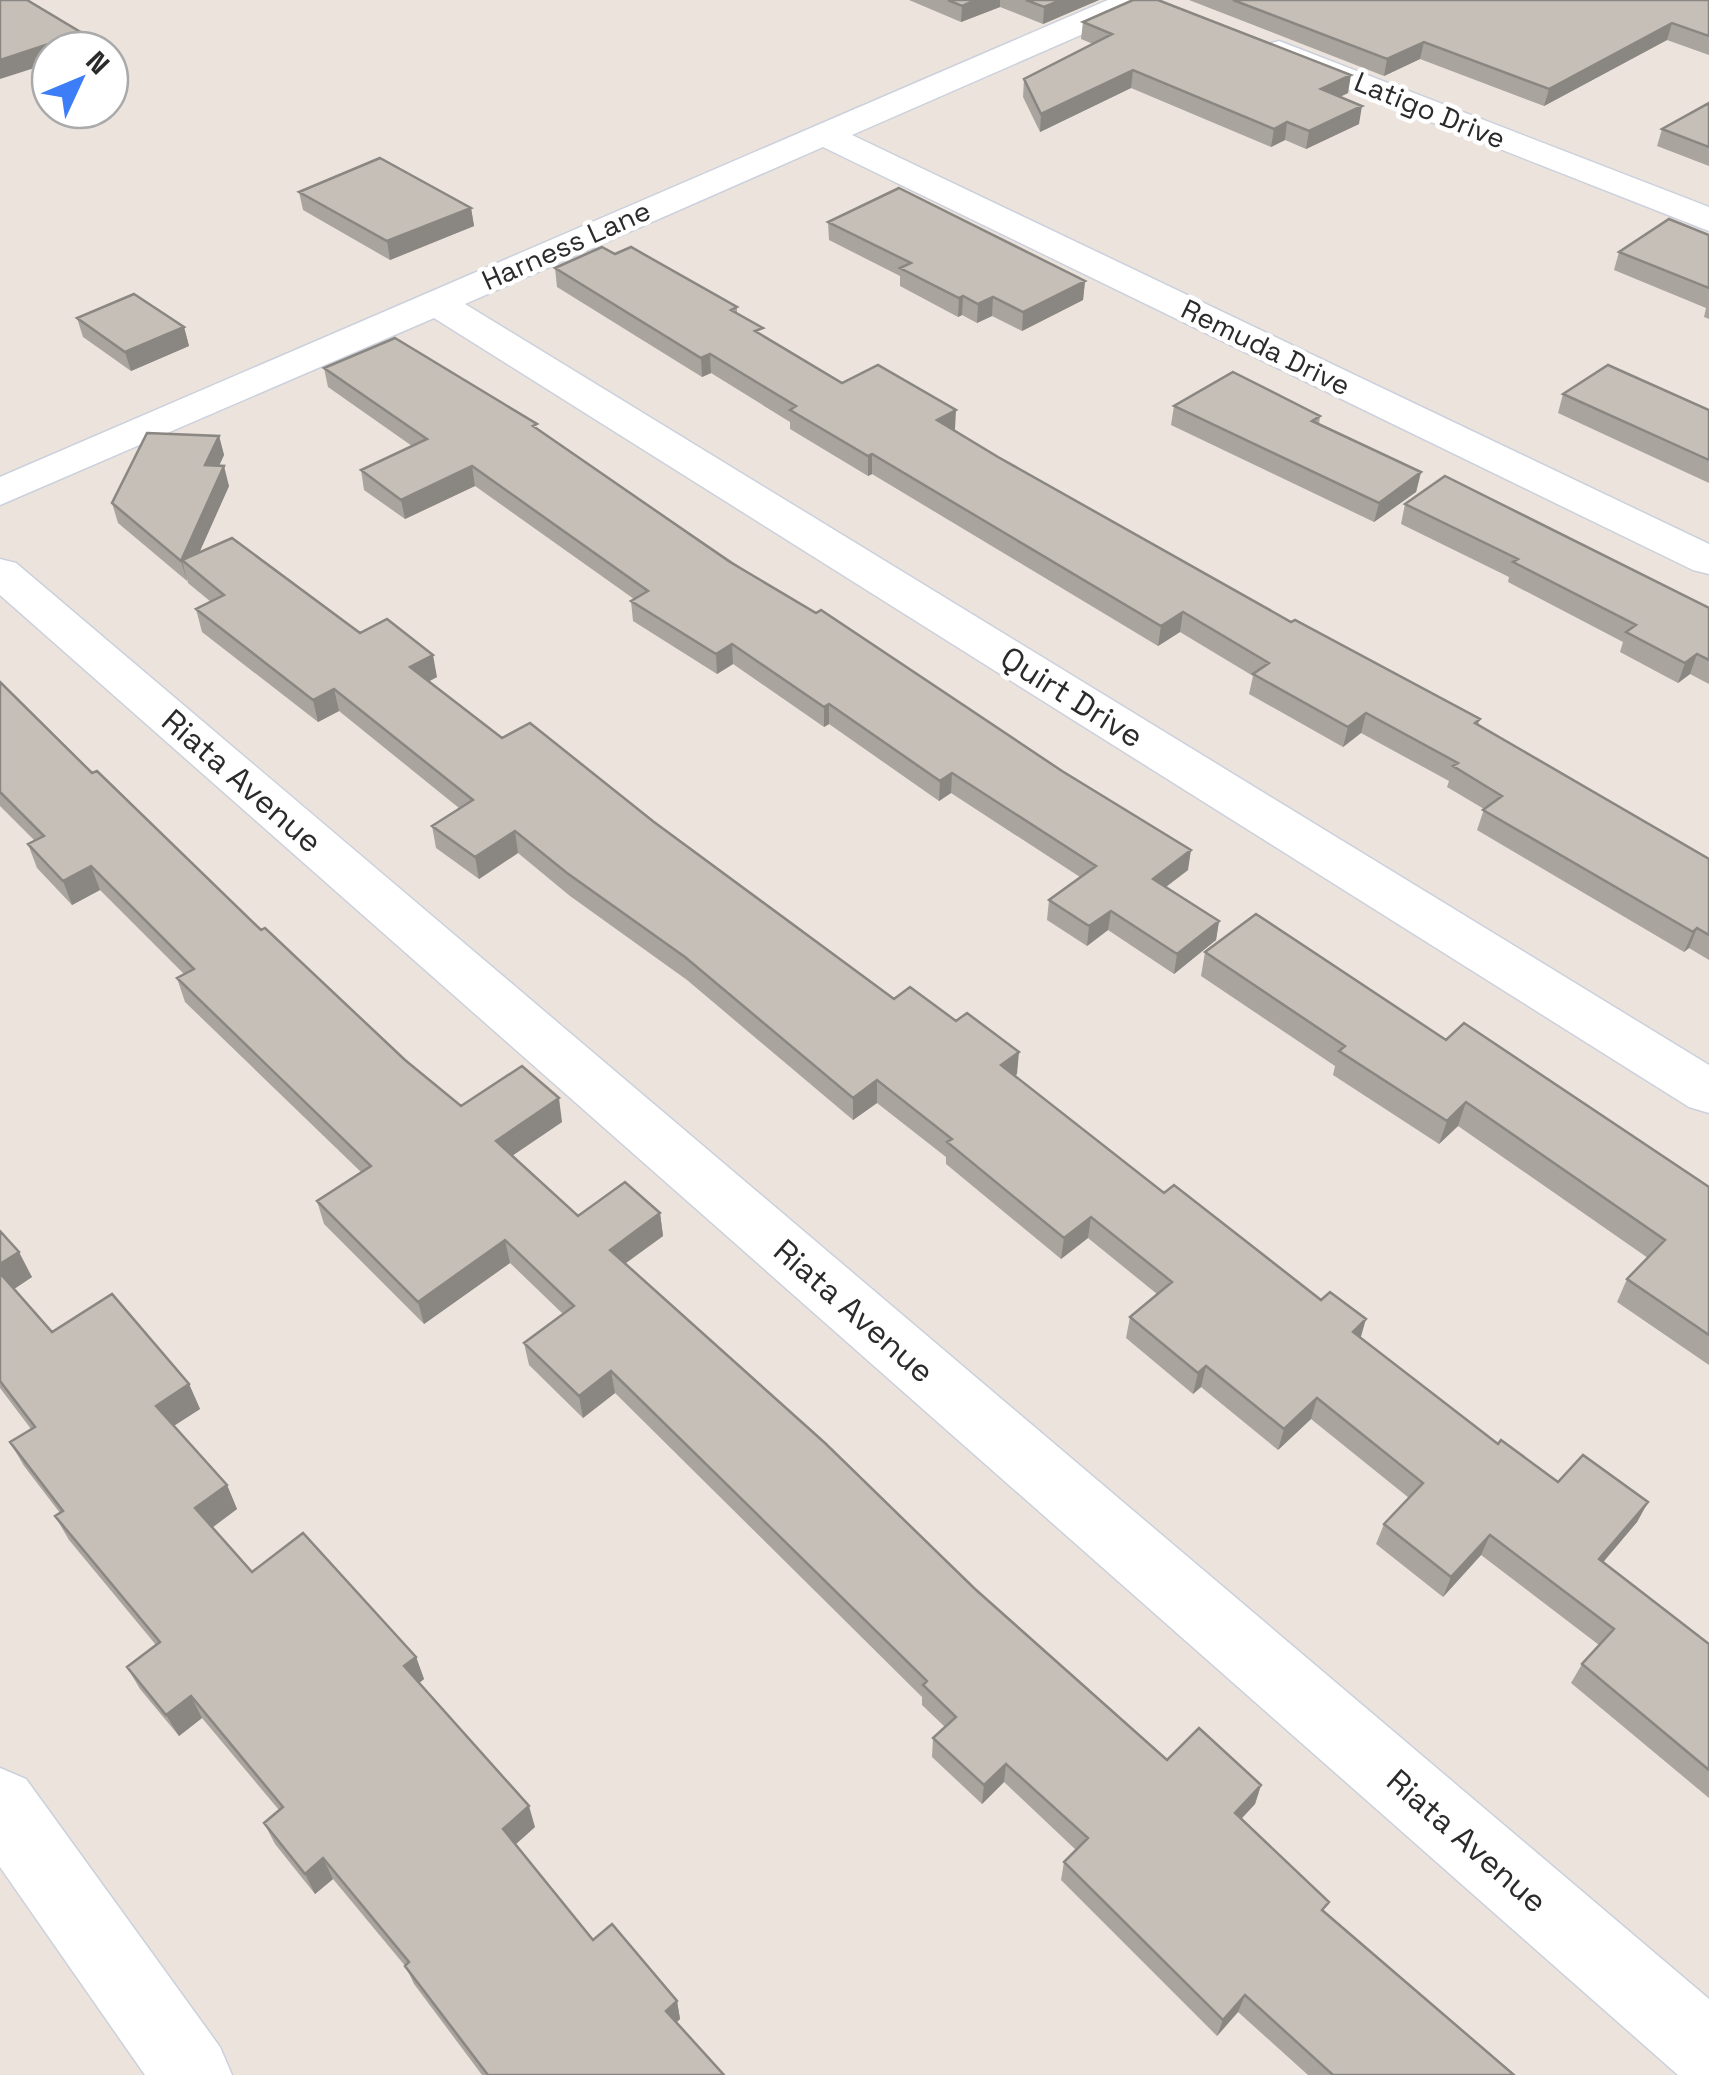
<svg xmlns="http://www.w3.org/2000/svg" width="1709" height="2075" font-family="'Space Grotesk',sans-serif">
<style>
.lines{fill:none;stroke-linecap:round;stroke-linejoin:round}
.minor-casing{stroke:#cbd1dc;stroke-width:3}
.minor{fill:#fff;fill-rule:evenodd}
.wall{fill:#a9a49e}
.shaded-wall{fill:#8a8681}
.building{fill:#c5bfb8;stroke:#8a8681;stroke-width:2.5}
.labels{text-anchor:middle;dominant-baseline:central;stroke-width:9;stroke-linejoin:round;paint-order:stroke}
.far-street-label{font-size:28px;fill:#2b2b2b;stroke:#fff}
.street-label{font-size:32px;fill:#2b2b2b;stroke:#fff}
</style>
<rect width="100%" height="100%" fill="#ece3dd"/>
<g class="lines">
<defs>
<path id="minor" d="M1108 0H1149L1145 7 852 135 1709 544V574L1693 570 823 147 465 304 1709 1065V1113L1689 1107 434 318 0 505V477Z
M1279 41 1709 207V231L1268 58 1263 51 1268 44Z
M0 559 16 563 1709 1999V2075H1678L0 595Z
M0 1768 26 1779 220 2047 232 2075H145L0 1867Z"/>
</defs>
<!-- minor casing -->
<use href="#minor" class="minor-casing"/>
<!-- minor -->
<use href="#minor" class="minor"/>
</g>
<!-- wall -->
<path class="wall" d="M909 0H1099L1043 24 1000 7 961 22Z
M1189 0H1709V55L1667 40 1544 106 1420 59 1384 76Z
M1083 22 1348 93 1340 97 1359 124 1306 149 1285 140 1271 147 1131 88 1040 132 1023 97 1024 79 1093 44 1081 39Z
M1709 103V166L1657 146 1662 129Z
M299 192 471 208 474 226 390 260 303 210Z
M828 222 1085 281 1083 300 1022 331 992 316 977 323 962 315 958 317 900 286V276L829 240Z
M1709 235V319L1704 317 1706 308 1614 270 1619 252Z
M615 254 737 307V314L763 336 842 383 955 429 954 430 998 457 1291 622 1480 719 1478 725 1709 859V960L1689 948 1684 952 1477 830 1484 809 1447 787 1449 781 1361 733 1343 747 1249 694 1253 676 1180 632 1158 646 872 474 868 476 790 429V422L711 373 702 377 557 287 555 268Z
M77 318 184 327 189 346 131 371 83 337Z
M324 368 538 430 1188 870 1166 887 1219 921 1216 940 1174 974 1108 930 1087 946 1047 920 1049 900 1080 877 951 793 939 801 829 724 824 727 733 664 717 674 633 621 631 601 634 599 475 486 405 519 364 490 361 470 412 446 328 387Z
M1563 394 1709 410V483L1558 413Z
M1174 406 1320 416 1319 425 1421 472 1416 492 1374 522 1171 425Z
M219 436 224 455 219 466 229 486 199 553 360 633 437 677 429 681 502 738 654 822 894 999 1017 1074 1014 1076 1164 1193 1360 1338 1498 1444 1558 1482 1648 1502 1637 1522 1603 1562 1709 1644V1798L1571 1683 1582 1664 1599 1645 1481 1555 1443 1597 1376 1544 1384 1524 1409 1498 1311 1419 1278 1450 1201 1387 1193 1394 1126 1338 1130 1317 1157 1294 1088 1238 1061 1259 946 1164V1157L877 1103 853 1120 687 980 570 896 518 853 479 879 436 848 432 826 459 808 339 711 318 722 202 632 196 609 211 602 188 583 187 579V581L118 523 112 503Z
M1405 504 1709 608V684L1690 674 1678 683 1620 652 1623 642 1508 582 1509 577 1401 524Z
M0 682 92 773 261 930 405 1060 461 1106 562 1122 512 1156 578 1216 660 1213 663 1236 625 1264 975 1589 1167 1760 1261 1785 1255 1804 1241 1819 1324 1912 1514 2075H1308L1238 2012 1217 2036 1061 1880 1064 1862 1076 1850 1004 1782 982 1804 932 1757 933 1738 945 1727 922 1705V1697L615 1393 583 1418 529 1365 524 1343 563 1314 510 1263 424 1324 324 1224 317 1201 361 1172 185 1002 177 978 184 974 100 890 72 905 37 868 28 844 35 841 0 806Z
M1205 952 1446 1040 1709 1187V1365L1617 1302 1627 1279 1648 1258 1458 1126 1439 1144 1333 1075 1335 1066 1201 976Z
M0 1231 32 1277 14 1289 52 1332 189 1384 200 1409 174 1426 227 1485 237 1509 212 1528 252 1572 416 1657 424 1679 419 1683 535 1827 515 1845 593 1940 677 2001 680 2019 676 2023 724 2075H482L414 1984 406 1967 333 1879 315 1894 275 1844 264 1823 279 1810 202 1718 179 1736 140 1689 127 1667 156 1645 69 1540 55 1516 60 1513 24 1466 10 1442 31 1429 0 1388Z"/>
<!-- shaded-wall -->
<path class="shaded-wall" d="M976 0H1000V7L961 22 962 6Z
M1061 0H1099L1043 24 1044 7Z
M1672 23 1667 40 1544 106 1549 89Z
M82 33 86 50H50V63L0 79V60Z
M1424 42 1420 59 1384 76 1387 59Z
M1133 70 1131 88 1040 132 1041 114Z
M1351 75 1348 93 1318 107 1321 89Z
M1362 106 1359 124 1306 149 1309 131Z
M1287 122 1285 140 1271 147 1274 129Z
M471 208 474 226 390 260 387 241Z
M1085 281 1083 300 1022 331 1023 312Z
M963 296 962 315 958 317 959 298Z
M993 297 992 316 977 323 978 304Z
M184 327 189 346 131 371 125 352Z
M710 354 711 373 702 377 701 358Z
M956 410 955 429 936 439 937 420Z
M219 436 224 455 210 485 205 465Z
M872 454V474L868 476V456Z
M224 466 229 486 192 569 182 560 187 581 181 561Z
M472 466 475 486 405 519 401 500Z
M1421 472 1416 492 1374 522 1379 503Z
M1183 612 1180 632 1158 646 1161 626Z
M732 644 733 664 717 674 716 654Z
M1697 654 1690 674 1678 683 1685 663Z
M433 655 437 677 415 689 410 667Z
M334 689 339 711 318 722 313 700Z
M829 704V724L824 727V707Z
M1366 713 1361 733 1343 747 1348 727Z
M952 773 951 793 939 801 940 781Z
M515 831 518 853 479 879 475 857Z
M1191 850 1188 870 1151 898 1153 879Z
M91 866 100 890 72 905 63 881Z
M1111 911 1108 930 1087 946 1089 926Z
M1219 921 1216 940 1174 974 1177 954Z
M1697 928 1689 948 1684 952 1693 932Z
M1019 1052 1017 1074 999 1088 1001 1065Z
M877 1080V1103L853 1120V1098Z
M559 1098 562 1122 500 1164 496 1141Z
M1466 1102 1458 1126 1439 1144 1447 1121Z
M660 1213 663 1236 613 1272 610 1250Z
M1091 1217 1088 1238 1061 1259 1064 1238Z
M505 1240 510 1263 424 1324 418 1302Z
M19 1252 32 1277 8 1293 0 1278V1264Z
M1366 1319 1360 1340 1353 1332Z
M1206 1366 1201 1387 1193 1394 1198 1373Z
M611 1371 615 1393 583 1418 579 1396Z
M189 1384 200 1409 167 1430 156 1406Z
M1317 1398 1311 1419 1278 1450 1284 1429Z
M227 1485 237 1509 206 1532 195 1508Z
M1648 1502 1637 1522 1589 1579 1599 1559Z
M1490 1535 1481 1555 1443 1597 1451 1577Z
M416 1657 424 1679 412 1689 404 1666Z
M191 1696 202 1718 179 1736 166 1715Z
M1006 1764 1004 1782 982 1804 984 1785Z
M1261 1785 1255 1804 1229 1832 1235 1813Z
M529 1806 535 1827 509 1850 503 1829Z
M323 1858 333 1879 315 1894 305 1874Z
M1245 1995 1238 2012 1217 2036 1223 2020Z
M677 2001 680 2019 669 2029 666 2011Z"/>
<!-- building -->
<path class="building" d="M0 0H27L82 33 0 60Z
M948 0H976L962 6Z
M1026 0H1061L1044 7Z
M1133 0H1158L1351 75 1321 89 1362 106 1309 131 1287 122 1274 129 1133 70 1041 114 1024 79 1112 34 1083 22Z
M1233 0H1709V36L1672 23 1549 89 1424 42 1387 59Z
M1709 103V147L1662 129Z
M380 158 471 208 387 241 299 192Z
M899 188 1085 281 1023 312 993 297 978 304 963 296 959 298 900 268 911 263 828 222Z
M1669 219 1709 235V288L1619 252Z
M602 247 615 254 631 247 737 307 731 310 763 328 755 331 842 383 878 365 956 410 937 420 998 457 1291 622 1295 620 1480 719 1475 723 1709 859V935L1697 928 1693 932 1483 810 1502 796 1453 766 1458 763 1366 713 1348 727 1253 674 1269 663 1183 612 1161 626 872 454 868 456 790 410 796 406 710 354 701 358 555 268Z
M134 294 184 327 125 352 77 318Z
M395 338 537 424 533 426 730 562 816 613 821 610 1062 771 1191 850 1153 879 1219 921 1177 954 1111 911 1089 926 1049 900 1096 866 952 773 940 781 829 704 824 707 732 644 716 654 631 601 648 591 472 466 401 500 361 470 427 439 324 368Z
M1608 365 1709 410V460L1563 394Z
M1233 372 1320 416 1312 421 1421 472 1379 503 1174 406Z
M147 433 219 436 205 465 224 466 181 561 112 503Z
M1445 476 1709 608V660L1697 654 1685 663 1626 632 1636 625 1513 562 1518 559 1405 504Z
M232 538 360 633 387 619 433 655 410 667 502 738 530 723 654 822 894 999 910 987 956 1021 967 1013 1019 1052 1001 1065 1164 1193 1174 1185 1321 1300 1330 1292 1366 1319 1353 1332 1498 1444 1501 1440 1558 1482 1583 1455 1648 1502 1599 1559 1709 1644V1770L1582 1664 1614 1629 1490 1535 1451 1577 1384 1524 1423 1483 1317 1398 1284 1429 1206 1366 1198 1373 1130 1317 1172 1282 1091 1217 1064 1238 947 1142 952 1139 877 1080 853 1098 685 957 567 873 515 831 475 857 432 826 473 800 334 689 313 700 196 609 224 595 182 560Z
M0 682 92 773 97 771 261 930 265 928 405 1060 461 1106 522 1066 559 1098 496 1141 578 1216 625 1182 660 1213 610 1250 825 1443 975 1589 1167 1760 1199 1728 1261 1785 1235 1813 1329 1902 1322 1910 1514 2075H1333L1245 1995 1223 2020 1064 1862 1088 1838 1006 1764 984 1785 933 1738 956 1717 923 1685 927 1681 611 1371 579 1396 524 1343 574 1306 505 1240 418 1302 317 1201 371 1166 177 978 194 969 91 866 63 881 28 844 44 836 0 792Z
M1256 914 1446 1040 1464 1023 1709 1187V1335L1627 1279 1665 1240 1466 1102 1447 1121 1339 1051 1345 1046 1205 952Z
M0 1231 19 1252 0 1264Z
M0 1273 52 1332 112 1294 189 1384 156 1406 227 1485 195 1508 252 1572 303 1533 416 1657 404 1666 529 1806 503 1829 593 1940 612 1924 677 2001 666 2011 724 2075H488L405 1966 409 1962 323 1858 305 1874 264 1823 283 1807 191 1696 166 1715 127 1667 160 1642 55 1516 63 1511 10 1442 35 1427 0 1381Z"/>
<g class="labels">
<!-- far-street labels -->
<g class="far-street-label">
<text transform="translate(1430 110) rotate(22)">Latigo Drive</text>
<text transform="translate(566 245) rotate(-24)">Harness Lane</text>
<text transform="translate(1266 347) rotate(26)">Remuda Drive</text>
</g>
<!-- street labels -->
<g class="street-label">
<text transform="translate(1072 697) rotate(32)">Quirt Drive</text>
<text transform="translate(242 781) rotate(41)">Riata Avenue</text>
<text transform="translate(854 1311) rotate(41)">Riata Avenue</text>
<text transform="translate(1467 1841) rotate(41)">Riata Avenue</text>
</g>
</g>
<!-- north arrow -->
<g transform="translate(80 80) rotate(46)"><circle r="48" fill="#ffffff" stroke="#aaaaaa" stroke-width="2.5"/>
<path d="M0-8L18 38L0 25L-18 38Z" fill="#3e7df8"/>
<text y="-15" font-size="28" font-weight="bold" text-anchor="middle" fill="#2b2b2b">N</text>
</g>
</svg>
